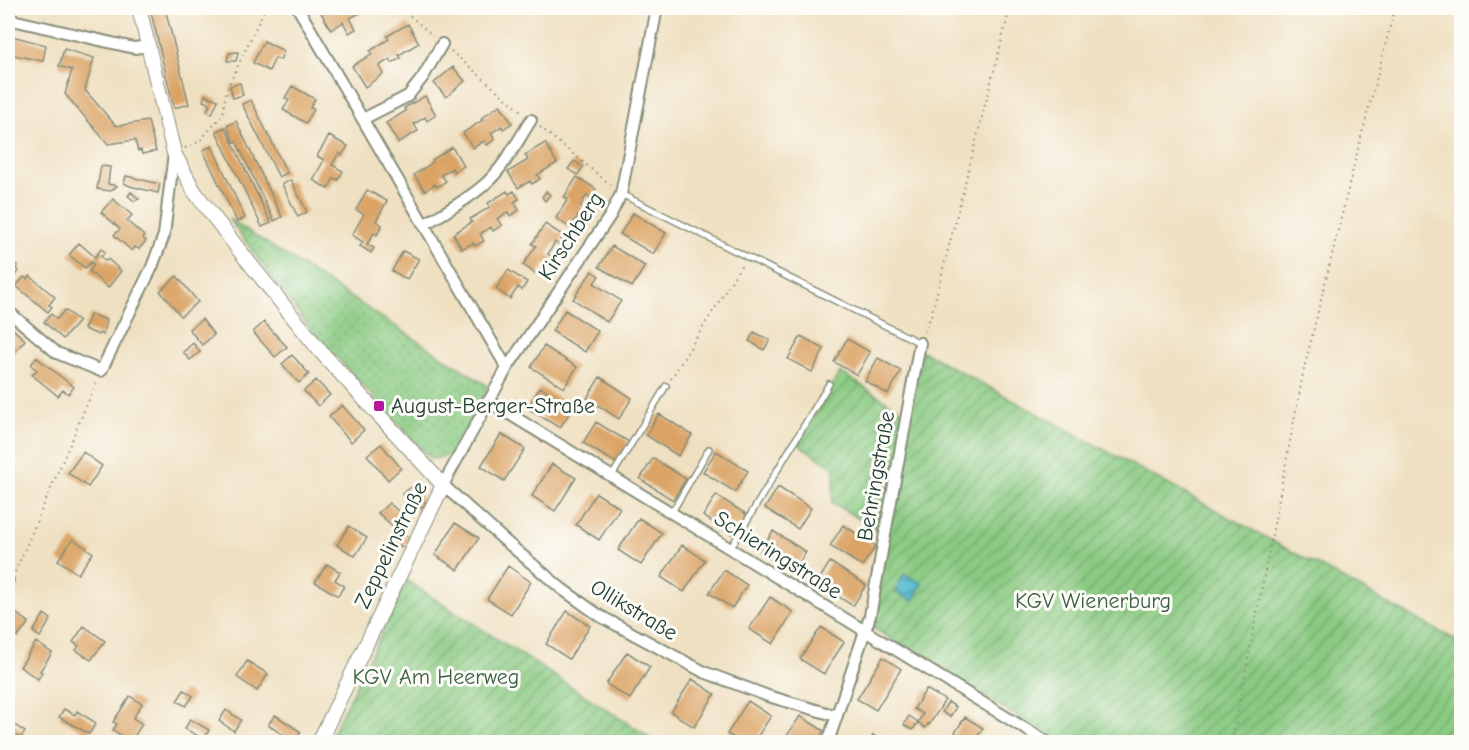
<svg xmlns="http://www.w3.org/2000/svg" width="1469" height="750" font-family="'Comic Neue',sans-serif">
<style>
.grass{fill:url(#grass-dots);stroke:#54845b;stroke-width:1.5}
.garden{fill:url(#garden-furrows);stroke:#54845b;stroke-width:1.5}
.water{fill:url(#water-waves);stroke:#367a80;stroke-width:1.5}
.building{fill:#dba466}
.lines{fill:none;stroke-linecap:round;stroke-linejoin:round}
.service-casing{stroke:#878e7a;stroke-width:8}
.minor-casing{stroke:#878e7a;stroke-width:14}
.tertiary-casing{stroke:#878e7a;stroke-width:16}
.path{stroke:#878e7a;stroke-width:2;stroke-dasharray:1.5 4.5;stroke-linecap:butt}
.service{stroke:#fff;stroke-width:5}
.minor{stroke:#fff;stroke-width:10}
.tertiary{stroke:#fff;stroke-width:14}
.poi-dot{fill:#b5179e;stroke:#fdfcf7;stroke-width:2}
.labels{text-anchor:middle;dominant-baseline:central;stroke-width:6;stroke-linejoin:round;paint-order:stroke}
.street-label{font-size:22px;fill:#1f3d34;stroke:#fdfcf7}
.poi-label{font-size:22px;fill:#1f3d34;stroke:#fdfcf7;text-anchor:start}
.park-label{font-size:22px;fill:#3a6048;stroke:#fdfcf7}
</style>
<defs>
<pattern id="grass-dots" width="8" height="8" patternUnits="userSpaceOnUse" patternTransform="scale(1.5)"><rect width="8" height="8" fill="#8aca82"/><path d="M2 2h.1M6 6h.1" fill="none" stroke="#70a56b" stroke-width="1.8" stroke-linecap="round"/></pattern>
<pattern id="garden-furrows" width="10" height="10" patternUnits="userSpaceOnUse" patternTransform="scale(1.5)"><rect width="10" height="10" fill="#8aca82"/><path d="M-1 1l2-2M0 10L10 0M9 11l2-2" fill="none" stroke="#70a56b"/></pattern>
<pattern id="water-waves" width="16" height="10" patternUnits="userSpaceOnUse" patternTransform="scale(1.5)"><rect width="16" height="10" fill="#4eb7cc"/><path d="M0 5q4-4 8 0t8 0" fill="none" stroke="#4096a6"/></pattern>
</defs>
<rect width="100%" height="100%" fill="#fdfcf7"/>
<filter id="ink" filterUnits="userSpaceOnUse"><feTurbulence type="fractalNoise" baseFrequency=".0167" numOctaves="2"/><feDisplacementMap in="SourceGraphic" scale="12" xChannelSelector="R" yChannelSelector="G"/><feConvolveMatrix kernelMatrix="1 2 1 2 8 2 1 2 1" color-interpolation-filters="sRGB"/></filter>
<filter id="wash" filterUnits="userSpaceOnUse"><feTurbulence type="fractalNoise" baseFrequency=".008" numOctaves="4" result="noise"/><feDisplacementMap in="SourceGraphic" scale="24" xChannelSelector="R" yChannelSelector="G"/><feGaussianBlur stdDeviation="1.35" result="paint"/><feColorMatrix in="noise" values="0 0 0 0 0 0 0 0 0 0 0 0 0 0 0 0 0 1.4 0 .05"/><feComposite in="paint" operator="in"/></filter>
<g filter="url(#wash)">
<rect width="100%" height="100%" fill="#efe0c1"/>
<!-- grass -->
<path class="grass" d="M229 219 488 386 453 455 431 459 307 325Z"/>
<!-- garden -->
<path class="garden" d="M922 351 1461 643V742H1058L873 628 887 535 832 503 835 469 798 444 840 372 910 416Z
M407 581 657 742H328Z"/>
<!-- water -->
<path class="water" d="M904 574 922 583 913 601 895 592Z"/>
<g id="blocks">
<!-- building -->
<path class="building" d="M98 8H116L100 13Z
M150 8H165L189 104 174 108Z
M325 8H364L361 9 362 12 350 18 356 29 349 33 343 22 331 30 320 11Z
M408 24 419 43 399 55 401 58 392 63 390 59 379 66 383 74 365 87 352 66 372 54 370 51 389 39 387 36Z
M8 35 46 45 43 61 8 54Z
M264 41 284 51 280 60 275 58 269 71 253 63Z
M64 49 94 58 85 90 116 126 148 121 156 151 142 154 141 150 138 151 135 140 108 144 65 94 72 70 59 66Z
M238 52 236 61H227L229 53Z
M453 67 465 81 446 97 434 83Z
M240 83 243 95 233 98 230 86Z
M292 86 315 99 310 108 314 109 306 123 283 110 289 100 285 98Z
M205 95 218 100 212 114 207 111 210 104 203 101Z
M425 96 436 115 427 121 425 117 414 124 418 131 398 143 386 123 406 111 404 108Z
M251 100 287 173 279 177 242 104Z
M500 105 512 123 503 129 502 126 491 133 495 139 487 145 484 141 473 148 463 133 483 120 481 118Z
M236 121 282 217 274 221 236 141 234 142 227 126Z
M225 127 271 223 262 227 216 131Z
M329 136 348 146 342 155 339 153 332 165 343 171 338 180 334 178 328 189 313 180 324 160 317 156Z
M545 143 557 163 537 175 540 179 532 184 530 181 518 188 508 172 528 160 525 155Z
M212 146 245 218 237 222 203 150Z
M452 147 464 166 454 172 452 168 441 175 446 181 437 187 435 184 425 191 414 175 433 162 432 160Z
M574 161 583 167 578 175 568 169Z
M101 166 110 167 108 184 117 186 111 191 97 189Z
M126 176 160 184 158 193 130 186 124 183Z
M577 177 596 189 590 198 587 195 580 206 587 211 582 219 578 216 570 228 556 218 568 199 564 197Z
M291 180 307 212 298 217 282 184Z
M367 190 387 201 376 221 382 225 377 235 374 233 367 244 374 248 371 253 360 246 363 242 352 235 364 214 356 210Z
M507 191 509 194 514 191 519 199 514 202 519 210 510 216 508 212 497 219 502 225 493 231 491 227 480 234 484 241 475 246 473 243 462 249 453 234 472 222 470 219 490 207 488 203Z
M546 191 550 195 545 201 542 197Z
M131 192 139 199 134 201 128 196Z
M113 199 132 215 127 221 144 236 143 238 146 241 139 249 135 247 132 251 114 235 120 229 101 212Z
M633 213 666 233 653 254 620 234Z
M545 224 564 236 559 245 555 242 548 254 554 258 549 266 545 264 538 275 523 265 536 246 532 244Z
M79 243 95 257 101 249 105 252 101 257 106 261 108 259 121 271 108 288 89 271 94 265 91 262 85 268 69 255Z
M612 246 645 266 632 287 599 267Z
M403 251 419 259 407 279 392 271Z
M8 257 18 266 16 268 19 271 10 281 8 279Z
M508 270 527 282 522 290 518 287 510 299 496 289Z
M592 271 599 276 594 283 621 301 607 322 573 299Z
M30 276 55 297 49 305 52 307 48 312 16 286 24 277 27 279Z
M177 276 198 302 181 316 160 291Z
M65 310 79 321 63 339 44 322 51 314 57 319Z
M565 310 598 331 585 352 552 331Z
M91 314 106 320 103 335 100 333 99 335 84 329Z
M202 319 214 335 202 345 189 329Z
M264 322 287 347 275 357 253 332Z
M8 325 25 340 10 358 8 356Z
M754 332 770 340 764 350 749 341Z
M801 336 824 349 812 372 788 359Z
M847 339 870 352 857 375 834 362Z
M193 343 200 352 190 360 183 352Z
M544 346 577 367 564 388 531 367Z
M292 355 309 374 299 383 282 364Z
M36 357 74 387 68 394 63 390 58 396 32 375 37 370 31 365Z
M878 358 901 371 888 394 865 381Z
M600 377 632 398 619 419 587 398Z
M316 380 330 395 318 406 304 391Z
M540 387 573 407 560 428 527 408Z
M342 405 364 430 351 442 329 417Z
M659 414 692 435 678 456 646 435Z
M596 422 629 442 616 463 583 443Z
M501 434 525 449 504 481 481 466Z
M381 444 401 468 388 480 367 455Z
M716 451 748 471 735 492 703 472Z
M83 452 102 466 88 487 68 473Z
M653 458 686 479 673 500 640 479Z
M552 464 576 478 555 511 532 496Z
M413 486 426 504 416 511 402 494Z
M778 487 811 508 798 529 765 508Z
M596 493 620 508 599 540 576 525Z
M716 495 749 516 736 537 703 516Z
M389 503 406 518 396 529 378 513Z
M639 518 662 533 641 565 618 550Z
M455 523 479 538 458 570 435 555Z
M843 525 876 546 862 566 830 546Z
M349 526 367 538 355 556 337 545Z
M396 529 410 538 404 548 389 540Z
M773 531 806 552 793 573 760 552Z
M73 539 93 553 78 574 58 560Z
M682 545 705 560 684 592 661 577Z
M830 562 866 585 853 606 817 583Z
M327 564 340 572 335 580 344 586 338 596 315 582Z
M508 566 531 582 511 614 487 599Z
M724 570 747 585 732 608 709 593Z
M770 597 793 612 773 644 749 629Z
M567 611 590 626 569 659 546 644Z
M14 612 29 622 18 637 8 629V622Z
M44 614 51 619 40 637 33 632Z
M84 626 105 641 91 660 76 650 79 646 73 642Z
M821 627 844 642 824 674 800 659Z
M36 642 52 653 40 671 42 672 38 679 20 667Z
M627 652 650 667 630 699 606 684Z
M883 657 901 669 876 710 857 699Z
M247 661 268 674 257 691 237 677Z
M692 679 715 694 694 727 671 712Z
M926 689 945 700 929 725 928 724 925 728 918 722 913 730 904 725 909 716 918 722 923 714 914 709Z
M184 690 193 696 186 706 177 701Z
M130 696 142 704 133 718 142 724 131 742 113 730 117 724 113 722Z
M748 701 771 716 754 742H741L727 734Z
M948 702 956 707 950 717 942 712Z
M64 709 75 715 77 711 96 723 89 734 59 717Z
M226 710 241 720 234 731 219 721Z
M275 715 301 732 294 742 268 725Z
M800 716 824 731 816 742H783Z
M965 717 983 728 974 742H949Z
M190 719 209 730 204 739 185 729Z
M10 722 25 732 20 738 17 736 12 742H8V725Z
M873 735 884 742H877L871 739Z"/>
</g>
</g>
<g filter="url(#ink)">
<use href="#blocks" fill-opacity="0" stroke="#878e7a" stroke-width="1.5"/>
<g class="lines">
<defs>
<path id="service" d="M621 194 920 343
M612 476 666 386
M672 512 709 449
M730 549 829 384
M8 589 11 580"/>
<path id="minor" d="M298 8 507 368
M657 8 621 194 610 216 507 368 443 485 503 539 562 589 600 616 704 672 768 696 837 716
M8 19 134 48 148 46
M363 119 408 96 423 77 442 44
M425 224C445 212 466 201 484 185 504 168 517 142 531 120
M8 311 57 353 101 371 152 267 164 235 174 153
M488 401 1047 742
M828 742 870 616 920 343"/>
<path id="tertiary" d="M139 8 174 153 194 191 239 250 321 352 443 485 319 742"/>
</defs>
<!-- service casing -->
<use href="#service" class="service-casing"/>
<!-- minor casing -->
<use href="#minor" class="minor-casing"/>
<!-- tertiary casing -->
<use href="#tertiary" class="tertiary-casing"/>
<!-- path -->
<path class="path" d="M401 8 433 36
M451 51 522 112
M540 127 612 186
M185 148 200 141 223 114 226 91 265 8
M924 332 931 316 1010 8
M671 379 742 264
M15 572 97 381
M1232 742 1304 369 1358 149 1395 8"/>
<!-- service -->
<use href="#service" class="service"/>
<!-- minor -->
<use href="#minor" class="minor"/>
<!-- tertiary -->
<use href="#tertiary" class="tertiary"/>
</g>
</g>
<!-- markers -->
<rect class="poi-dot" x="373" y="400" width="12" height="12" rx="3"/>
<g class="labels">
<!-- street labels -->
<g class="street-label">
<text transform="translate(571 236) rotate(-57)">Kirschberg</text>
<text transform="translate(876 476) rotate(-80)">Behringstraße</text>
<text transform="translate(391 545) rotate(-64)">Zeppelinstraße</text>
<text transform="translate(778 555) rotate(32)">Schieringstraße</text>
<text transform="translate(634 610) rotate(31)">Ollikstraße</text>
</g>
<!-- poi labels -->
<g class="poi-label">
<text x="391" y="406">August-Berger-Straße</text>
</g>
<!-- park labels -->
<g class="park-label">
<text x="1093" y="601">KGV Wienerburg</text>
<text x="436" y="677">KGV Am Heerweg</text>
</g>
</g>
<!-- margin -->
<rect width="1469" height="750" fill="none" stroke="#fdfcf7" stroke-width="30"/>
</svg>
